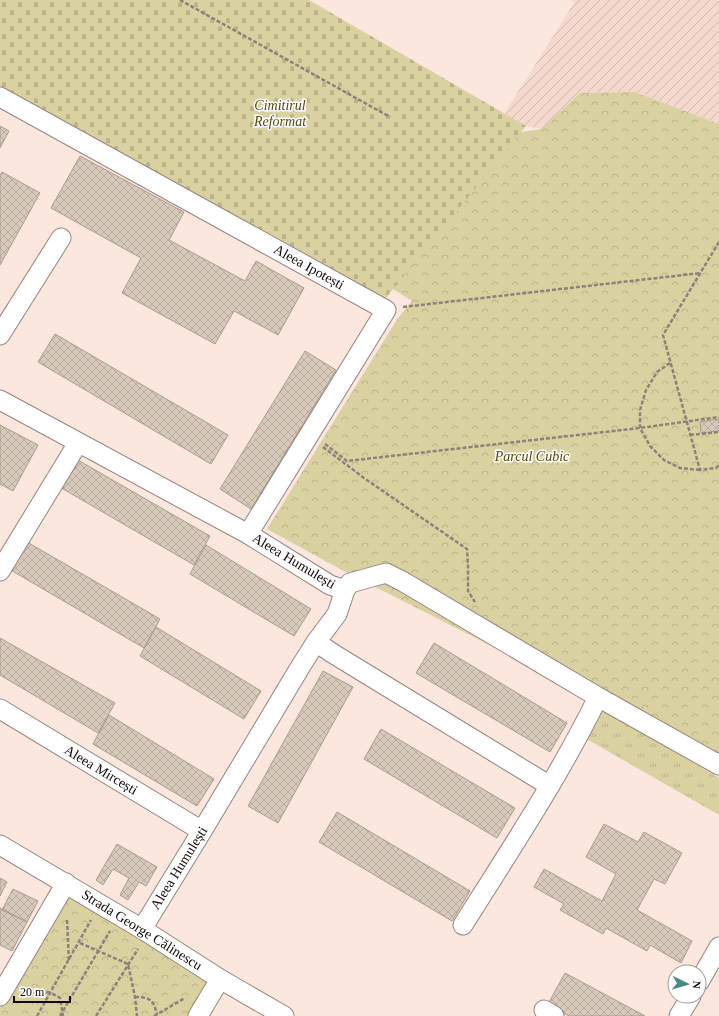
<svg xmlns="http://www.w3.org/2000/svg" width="719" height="1016" font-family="Georgia,serif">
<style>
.industrial{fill:url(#industrial-furrows)}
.grass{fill:url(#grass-tufts)}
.forest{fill:url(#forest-crowns)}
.cemetery{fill:url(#cemetery-stones)}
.building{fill:url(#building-cross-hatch);stroke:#a99c8e}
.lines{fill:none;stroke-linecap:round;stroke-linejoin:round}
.minor-casing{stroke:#96847d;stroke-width:21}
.path{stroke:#8e807b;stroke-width:2.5;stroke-dasharray:4 2;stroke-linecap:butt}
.minor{stroke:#fff;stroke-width:19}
.labels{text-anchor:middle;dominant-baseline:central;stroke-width:3;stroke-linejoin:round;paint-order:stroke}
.park-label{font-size:14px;font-style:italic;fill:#54490c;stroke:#fff}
.street-label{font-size:14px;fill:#110a08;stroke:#fff}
</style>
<defs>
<pattern id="industrial-furrows" width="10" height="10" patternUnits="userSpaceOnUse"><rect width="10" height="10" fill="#f4d8cd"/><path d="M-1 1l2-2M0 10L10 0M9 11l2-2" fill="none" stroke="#d0b8af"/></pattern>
<pattern id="grass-tufts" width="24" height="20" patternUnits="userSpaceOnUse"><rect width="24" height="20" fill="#dad1a0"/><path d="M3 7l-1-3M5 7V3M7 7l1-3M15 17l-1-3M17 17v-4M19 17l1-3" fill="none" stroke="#bab288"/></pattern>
<pattern id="forest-crowns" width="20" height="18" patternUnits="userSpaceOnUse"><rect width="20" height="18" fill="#dad1a0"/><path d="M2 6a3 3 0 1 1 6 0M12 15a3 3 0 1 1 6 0" fill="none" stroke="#bab288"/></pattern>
<pattern id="cemetery-stones" width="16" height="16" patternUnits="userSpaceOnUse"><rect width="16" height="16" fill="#dad1a0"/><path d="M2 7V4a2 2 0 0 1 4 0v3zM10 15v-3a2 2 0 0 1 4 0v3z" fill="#bab288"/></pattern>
<pattern id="building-cross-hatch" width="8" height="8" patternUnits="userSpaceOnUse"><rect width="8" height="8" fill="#d7cabb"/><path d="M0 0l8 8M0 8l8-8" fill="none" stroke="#b8ac9f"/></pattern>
</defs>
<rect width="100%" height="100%" fill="#fce7df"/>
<!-- industrial -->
<path class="industrial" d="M570 0H719V124L635 92 580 93 541 129 526 126 504 114 574 3Z"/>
<!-- grass -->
<path class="grass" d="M599 706 719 778V815L583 737Z"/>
<!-- forest -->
<path class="forest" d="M635 92 719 124V762L340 569 267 529 398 318 412 301 393 289 517 133 541 129 580 93Z
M67 892 210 980 187 1016H0V1004Z"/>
<!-- cemetery -->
<path class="cemetery" d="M0 0H309L526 126 385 299 0 88Z"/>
<!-- building -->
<path class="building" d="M0 126 9 131 0 148Z
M80 156 184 212 169 240 245 281 256 261 304 288 278 335 234 311 215 344 122 293 141 258 51 208Z
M2 172 40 193 0 265V176Z
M55 334 228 435 211 464 38 362Z
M305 351 336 370 251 509 220 489Z
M719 419V431L701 433 700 422Z
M0 425 38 445 13 491 0 484Z
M76 459 210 536 194 565 58 486Z
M27 542 160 619 144 648 9 569Z
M206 545 311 609 294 636 190 574Z
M156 627 261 691 244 719 140 656Z
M0 638 115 703 98 733 0 675Z
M434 643 567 723 550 752 416 673Z
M323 671 353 687 278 823 248 806Z
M109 715 214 779 197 806 93 744Z
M381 729 515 808 497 838 364 759Z
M337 812 470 891 452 921 319 842Z
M604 824 638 842 644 832 682 853 665 884 654 879 637 910 692 941 681 963 650 945 647 951 606 928 603 934 560 910 564 904 534 887 544 869 602 901 616 874 586 857Z
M117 844 157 867 146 886 139 882 128 900 120 895 129 878 113 869 103 885 96 880Z
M0 878 7 882 0 896Z
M13 889 38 901 27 922 2 910Z
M0 908 27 922 12 951 0 945Z
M565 973 645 1016H569L548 1004Z"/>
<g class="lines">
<defs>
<path id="minor" d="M0 97 386 310 248 534
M0 335 61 238
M0 400 248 534 330 585 345 590 337 614 316 642 299 669 202 831 142 929
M0 571 78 443
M345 590 350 583 386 573 402 581 598 697 719 765
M316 642 332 653 550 786
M0 709 202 831
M0 845 142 929 220 979 284 1016
M463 925C510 850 559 777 598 697
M699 982 719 947
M0 996 66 883
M544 1010 554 1016
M198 1016 220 979
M679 1016 691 996"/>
</defs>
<!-- minor casing -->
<use href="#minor" class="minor-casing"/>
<!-- path -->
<path class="path" d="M180 0 390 117
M719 242 663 335 700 470 716 468 719 465
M403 307 701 273
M670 363 657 372 646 390 640 410V428L650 446 664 460 680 468 700 470
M690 435 719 432
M325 444 347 461 640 428 719 417
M323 447 364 478 467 549 468 566V591L475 602
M67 920 69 961
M80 943 128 964 135 997 137 1016
M23 995C38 990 46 989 60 998L63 1016
M135 997C150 997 154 1000 157 1015
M37 1016 91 920
M60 1016 110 931
M96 1016 138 949
M154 1016 185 998"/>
<!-- minor -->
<use href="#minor" class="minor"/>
</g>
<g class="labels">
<!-- park labels -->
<g class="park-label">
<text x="280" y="105">Cimitirul<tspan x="280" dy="16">Reformat</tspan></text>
<text x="532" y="456">Parcul Cubic</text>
</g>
<!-- street labels -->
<g class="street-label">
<text transform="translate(309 267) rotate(29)">Aleea Ipotești</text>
<text transform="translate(294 561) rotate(31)">Aleea Humulești</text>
<text transform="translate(101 770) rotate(31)">Aleea Mircești</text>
<text transform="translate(179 868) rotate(-58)">Aleea Humulești</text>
<text transform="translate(142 930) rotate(32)">Strada George Călinescu</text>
</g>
</g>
<!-- north arrow -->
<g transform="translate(687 984) rotate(95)"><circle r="19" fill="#ffffff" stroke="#a09d9c"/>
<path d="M0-3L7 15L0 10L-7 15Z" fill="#468b81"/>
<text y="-6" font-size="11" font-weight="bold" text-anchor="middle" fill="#110a08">N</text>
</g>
<!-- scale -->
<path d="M14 996v6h56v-6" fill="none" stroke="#110a08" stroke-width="2"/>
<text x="20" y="996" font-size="12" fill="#110a08" stroke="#ffffff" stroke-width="3" paint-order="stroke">20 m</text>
</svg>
